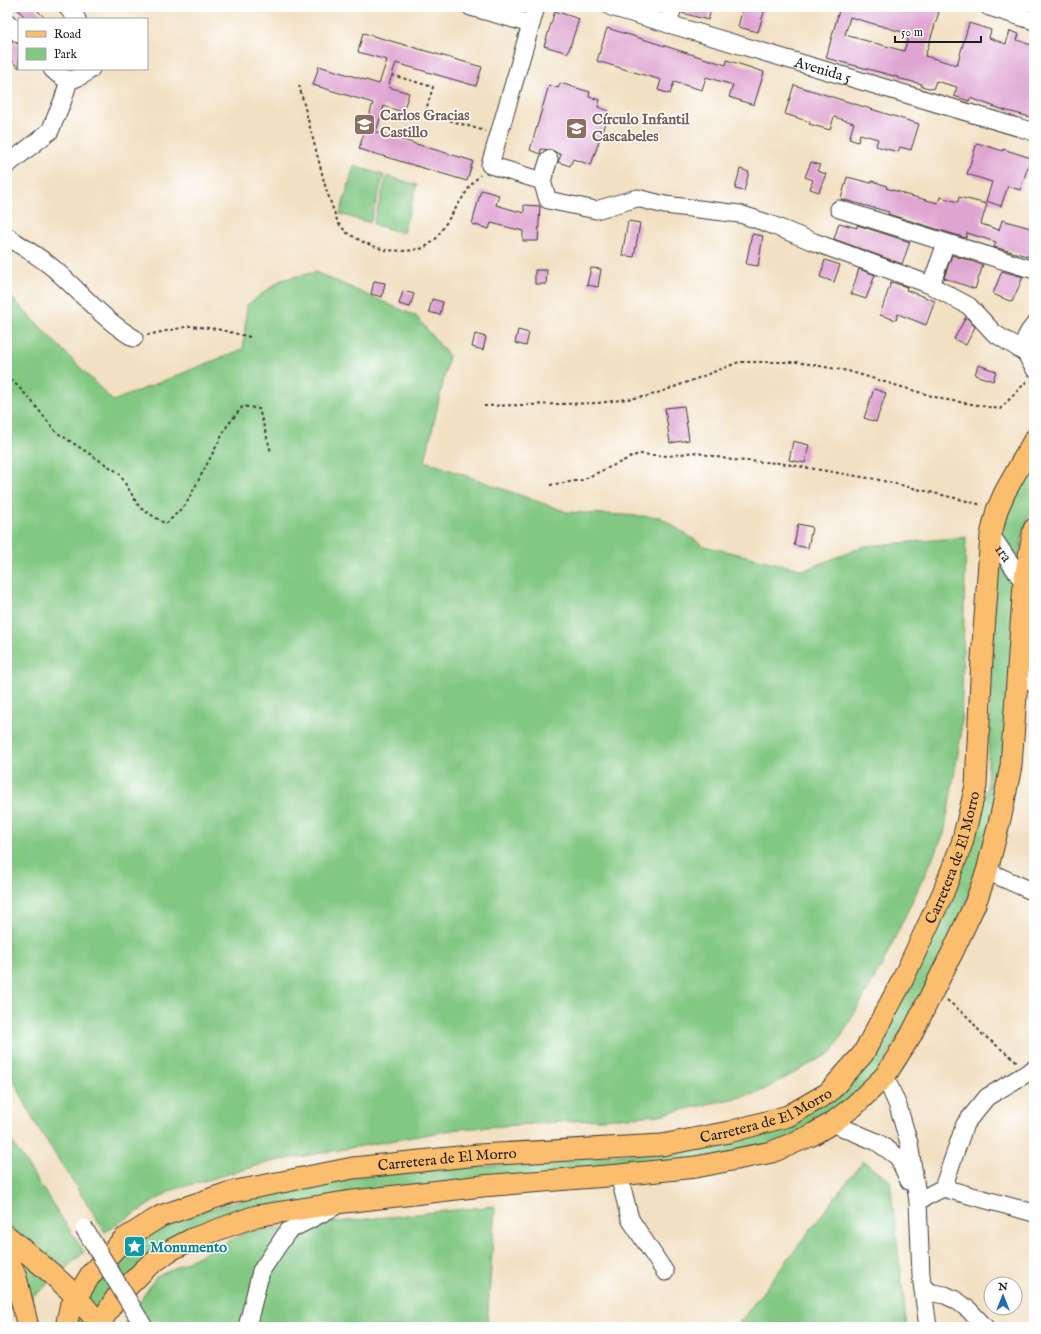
<svg xmlns="http://www.w3.org/2000/svg" width="1041" height="1334" font-family="'IM FELL English',serif">
<style>
.green{fill:#82c883;stroke:#4f7250}
.building{fill:#dfa5d2;fill-rule:evenodd}
.lines{fill:none;stroke-linecap:round;stroke-linejoin:round}
.minor-casing{stroke:#3c3935;stroke-width:19}
.major-casing{stroke:#3c3935;stroke-width:23}
.path{stroke:#3c3935;stroke-width:2;stroke-dasharray:3 3;stroke-linecap:butt}
.minor{stroke:#fff;stroke-width:17}
.major{stroke:#fbbe6e;stroke-width:21}
.minor-bridge-casing{stroke:#3c3935;stroke-width:19;stroke-linecap:butt}
.minor-bridge{stroke:#fff;stroke-width:17}
.labels{text-anchor:middle;dominant-baseline:central;stroke-width:3;stroke-linejoin:round;paint-order:stroke}
.street-label{font-size:15px;fill:#1c1c1c;stroke:#fff}
.education-label{font-size:15px;font-weight:bold;fill:#785e54;stroke:#fff;text-anchor:start}
.culture-label{font-size:15px;font-weight:bold;fill:#0d838f;stroke:#fff;text-anchor:start}
</style>
<rect width="100%" height="100%" fill="#fff"/>
<filter id="ink" filterUnits="userSpaceOnUse"><feTurbulence type="fractalNoise" baseFrequency=".025" numOctaves="2"/><feDisplacementMap in="SourceGraphic" scale="8" xChannelSelector="R" yChannelSelector="G"/><feConvolveMatrix kernelMatrix="1 2 1 2 8 2 1 2 1" color-interpolation-filters="sRGB"/></filter>
<filter id="wash" filterUnits="userSpaceOnUse"><feTurbulence type="fractalNoise" baseFrequency=".012" numOctaves="4" result="noise"/><feDisplacementMap in="SourceGraphic" scale="16" xChannelSelector="R" yChannelSelector="G"/><feGaussianBlur stdDeviation="0.9" result="paint"/><feColorMatrix in="noise" values="0 0 0 0 0 0 0 0 0 0 0 0 0 0 0 0 0 1.4 0 .05"/><feComposite in="paint" operator="in"/></filter>
<g filter="url(#wash)">
<rect width="100%" height="100%" fill="#f2e0c2"/>
<!-- green -->
<path class="green" d="M354 166 384 175 370 223 340 214Z
M387 176 417 185 403 233 373 224Z
M315 272 416 316 449 356 425 461 567 512 660 517 704 546 804 570 865 546 966 537 961 735 944 834 881 967 832 1052 758 1093 659 1115 458 1129 270 1162 172 1190 105 1232 34 1121 7 1067V293L113 401 243 349 247 305 281 280Z
M1034 456V502L1022 537 1005 763 996 809 969 896 946 949 879 1071 828 1118 771 1148 189 1230 88 1327H75L78 1313 99 1277 130 1246 163 1223 237 1201 344 1178 656 1152 836 1099 971 842 987 788 993 632 1000 528 1013 493Z
M7 1134 84 1252 40 1291 7 1311Z
M863 1161 890 1181 907 1327H731L739 1323Z
M495 1206 487 1327H123L156 1277 249 1231Z"/>
<g id="blocks">
<!-- building -->
<path class="building" d="M15 7H34L46 19H27Z
M683 7H712L708 20 682 13Z
M743 7H759L765 9 758 32 738 27Z
M840 7H923L939 12 925 56 957 65 969 23 991 30 989 38 1006 44 1010 31 1019 34 1017 40 1034 46V118L1004 110 970 98 969 101 954 96 957 87 936 81 933 89 921 86 922 84 897 78 898 77 826 58ZM850 17 909 34 904 51 845 35Z
M555 11 579 19 568 53 544 46Z
M607 28 726 65 727 60 764 72 754 105 729 97 733 85 706 77 702 90 674 82 670 94 658 90 661 80 597 61Z
M363 33 482 67 476 86 396 63 388 87 409 93 403 112 384 106 376 132 473 161 467 181 359 149 373 103 313 85 319 66 379 84 387 60 358 52Z
M7 36 12 41 19 44V68L7 56Z
M560 83 590 92 589 97 600 100 598 107 609 111 591 165 573 159 570 166 558 162 561 155 552 150 541 149 540 154 530 150 549 85 558 88Z
M794 85 919 124 911 150 900 147 898 152 876 146 878 139 860 134 858 142 849 139 854 123 834 117 830 130 809 124 810 122 785 114Z
M977 143 1003 151V149L1031 158 1020 190 1008 186 1001 206 986 201 992 182 967 174Z
M811 162 820 165 817 171 826 174 819 192 810 189 813 180 805 177Z
M740 169 749 172 744 191 735 189Z
M847 177 871 183 872 181 887 186 886 188 903 193V194L938 203 940 197 958 202 959 197 987 204 981 224 999 230 1002 220 1034 229V258L994 247 996 242 967 233 966 238 888 214 889 212 841 199Z
M481 190 499 195 496 205 524 213V205L540 206 538 241H523V231L491 223 489 229 472 224Z
M628 221 640 223 634 257 622 255Z
M839 223 857 228V225L910 242 902 264 834 239Z
M752 234 763 236 758 266 746 264Z
M952 255 983 265 975 289 944 278Z
M825 260 840 265 834 282 820 277Z
M591 268 601 269 598 287 587 285Z
M859 269 875 275 866 299 851 294Z
M535 270H547L546 284H535Z
M1002 271 1023 277 1012 302 993 294Z
M374 281 385 283 382 297 371 294Z
M891 282 907 287 906 290 935 301 926 325 898 314 896 320 880 315Z
M403 291 414 294 410 307 399 304Z
M432 299 443 302 440 315 429 312Z
M966 317 975 327 966 345 954 339Z
M518 330 529 333 526 346 515 343Z
M475 334 486 337 483 350 472 347Z
M978 365 996 371 993 381 975 375Z
M874 389 886 393 876 422 864 418Z
M684 406 689 440 670 443 665 408Z
M793 441 809 445 805 463 789 460Z
M798 524 812 527 808 548 794 545Z"/>
</g>
</g>
<g filter="url(#ink)">
<use href="#blocks" fill-opacity="0" stroke="#3c3935" stroke-width="1"/>
<g class="lines">
<defs>
<g id="minor">
<path d="M67 7 77 19"/>
<path d="M471 7 531 24"/>
<path d="M536 7 490 165 542 181"/>
<path id="s1" d="M611 7 1034 132"/>
<path d="M989 7 1034 21"/>
<path d="M7 22 19 34"/>
<path d="M668 24 673 7"/>
<path d="M52 69C66 84 77 81 91 69"/>
<path d="M549 159 542 181 548 200 596 210 637 198 665 205 740 214 767 223 814 242 928 284 969 306 994 333 1024 352"/>
<path d="M7 165 50 131 63 100 69 80"/>
<path d="M839 209 1034 270"/>
<path d="M7 236C22 247 39 256 53 268 80 291 103 320 134 338"/>
<path d="M931 285 946 243"/>
<path d="M1034 325C1019 342 1023 350 1034 368"/>
<path id="s2" d="M991 535 1024 583H1031"/>
<path d="M1018 669 1034 684"/>
<path d="M987 871 1034 892"/>
<path d="M885 1076 898 1106 909 1143 918 1201 921 1275 928 1327"/>
<path d="M832 1123 877 1142 898 1157 909 1181"/>
<path d="M619 1175 630 1219 665 1272"/>
<path d="M943 1188 1034 1213"/>
<path d="M918 1201 943 1188 965 1124 987 1097 1034 1069"/>
<path d="M923 1288 933 1293 945 1295 956 1300 969 1310 985 1327"/>
<path d="M247 1327 261 1271 288 1231 334 1207"/>
</g>
<g id="major">
<path d="M7 1236 51 1273 77 1297 99 1324"/>
<path d="M7 1257 16 1277 28 1327"/>
<path id="s3" d="M66 1327 70 1308 91 1274 124 1239 161 1216 231 1192 353 1168 478 1155 662 1145 729 1132 788 1116 828 1093 863 1054 901 983 943 893 962 843 976 786 982 658 991 535 997 510 1005 492 1034 440"/>
<path d="M98 1327 116 1298 146 1268 169 1251 192 1239 256 1216 345 1202 482 1186 619 1175 696 1167 772 1152 810 1136 832 1123 854 1106 885 1076 911 1035 953 951 975 904 987 871 1002 811 1011 766 1024 583 1034 529"/>
</g>
</defs>
<!-- minor casing -->
<use href="#minor" class="minor-casing"/>
<!-- major casing -->
<use href="#major" class="major-casing"/>
<!-- path -->
<path class="path" d="M392 75 433 87 425 113 485 131
M299 85 326 189 338 223 347 233 363 242 384 250 407 251 424 248 435 240 471 185 480 175
M147 335 190 326 217 329 250 337
M7 375 30 399 56 432 119 473 140 508 166 524 186 504 227 426 243 406 259 409 271 452
M484 406 598 403 649 396 688 382 739 362H797L848 371 942 399 1000 409 1028 380
M550 485 582 480 638 454 669 456 693 452 732 460 779 463 875 479 959 499 982 505
M947 1000 969 1018 982 1034 1019 1063"/>
<!-- minor -->
<use href="#minor" class="minor"/>
<!-- major -->
<use href="#major" class="major"/>
<defs>
<path id="minor-bridge" d="M84 1228 144 1327"/>
</defs>
<!-- minor-bridge casing -->
<use href="#minor-bridge" class="minor-bridge-casing"/>
<!-- minor-bridge -->
<use href="#minor-bridge" class="minor-bridge"/>
</g>
</g>
<!-- icons -->
<defs>
<symbol id="school-square" viewBox="-11 -11 22 22"><rect x="-9" y="-9" width="18" height="18" rx="4" fill="#8d6e63" stroke="#fff"/><path d="M0-5L7-2L0 1L-7-2ZM-4 1L0 2.5L4 1V4Q0 6-4 4Z" fill="#fff"/></symbol>
<symbol id="sight-square" viewBox="-11 -11 22 22"><rect x="-9" y="-9" width="18" height="18" rx="4" fill="#0f9aa8" stroke="#fff"/><path d="M0-6L1.8-2.2L6-1.7L2.9 1.2L3.7 5.4L0 3.3L-3.7 5.4L-2.9 1.2L-6-1.7L-1.8-2.2Z" fill="#fff"/></symbol>
</defs>
<g fill-rule="evenodd">
<use href="#school-square" x="352" y="112" width="25" height="25"/>
<use href="#school-square" x="564" y="116" width="25" height="25"/>
<use href="#sight-square" x="122" y="1234" width="25" height="25"/>
</g>
<g class="labels">
<!-- street labels -->
<g class="street-label">
<text stroke="none"><textPath href="#s1" startOffset="221">Avenida 5</textPath></text>
<text stroke="none"><textPath href="#s2" startOffset="22">1ra</textPath></text>
<text stroke="none"><textPath href="#s3" startOffset="1104">Carretera de El Morro</textPath></text>
<text stroke="none"><textPath href="#s3" startOffset="768">Carretera de El Morro</textPath></text>
<text stroke="none"><textPath href="#s3" startOffset="444">Carretera de El Morro</textPath></text>
</g>
<!-- education labels -->
<g class="education-label">
<text x="380" y="115">Carlos Gracias<tspan x="380" dy="17">Castillo</tspan></text>
<text x="592" y="119">Círculo Infantil<tspan x="592" dy="17">Cascabeles</tspan></text>
</g>
<!-- culture labels -->
<g class="culture-label">
<text x="150" y="1247">Monumento</text>
</g>
</g>
<!-- margin -->
<rect width="1041" height="1334" fill="none" stroke="#fff" stroke-width="24"/>
<!-- legend -->
<rect x="18" y="18" width="130" height="52" fill="#ffffff" stroke="#a4a4a4"/>
<rect x="26" y="31" width="20" height="6" fill="#fbbe6e" stroke="#a4a4a4"/>
<text x="54" y="38" font-size="12" fill="#1c1c1c">Road</text>
<rect x="26" y="48" width="20" height="12" fill="#82c883" stroke="#a4a4a4"/>
<text x="54" y="58" font-size="12" fill="#1c1c1c">Park</text>
<!-- north arrow -->
<g transform="translate(1003 1296)"><circle r="19" fill="#ffffff" stroke="#a4a4a4"/>
<path d="M0-3L7 15L0 10L-7 15Z" fill="#1f6fb2"/>
<text y="-6" font-size="11" font-weight="bold" text-anchor="middle" fill="#1c1c1c">N</text>
</g>
<!-- scale -->
<path d="M895 36v6h86v-6" fill="none" stroke="#1c1c1c" stroke-width="2"/>
<text x="901" y="36" font-size="12" fill="#1c1c1c" stroke="#ffffff" stroke-width="3" paint-order="stroke">50 m</text>
</svg>
